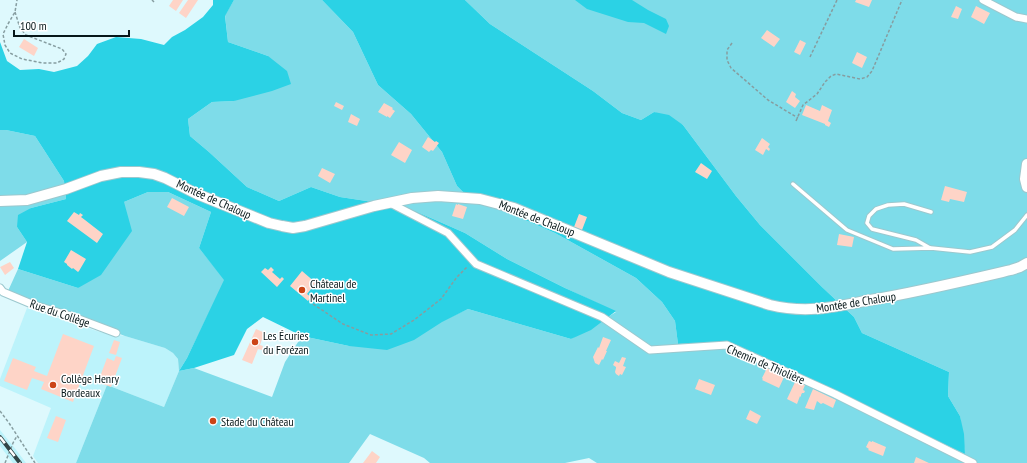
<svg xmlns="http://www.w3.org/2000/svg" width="1027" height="463" font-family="'PT Sans Narrow',sans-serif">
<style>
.built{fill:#bcf3fb}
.green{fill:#7edce9}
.forest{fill:#2bd2e5}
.building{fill:#fed4c7}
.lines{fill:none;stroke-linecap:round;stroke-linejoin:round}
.lane-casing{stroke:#9cc8ce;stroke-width:5.5}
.street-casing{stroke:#9cc8ce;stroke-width:9}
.secondary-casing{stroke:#9cc8ce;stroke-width:12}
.path{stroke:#869da0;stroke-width:1.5;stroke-dasharray:3 2;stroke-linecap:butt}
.lane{stroke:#fff;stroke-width:3.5}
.street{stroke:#fff;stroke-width:7}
.secondary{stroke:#fff;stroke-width:10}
.rail-casing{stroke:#324547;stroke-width:4}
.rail{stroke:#fff;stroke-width:2.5;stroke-dasharray:8;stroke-linecap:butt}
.poi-dot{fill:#cc4416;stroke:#fff;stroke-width:1.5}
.labels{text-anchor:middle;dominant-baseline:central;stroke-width:3;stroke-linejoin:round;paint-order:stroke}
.street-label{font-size:12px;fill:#061719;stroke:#fff}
.poi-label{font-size:12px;fill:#061719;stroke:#fff;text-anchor:start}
</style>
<rect width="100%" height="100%" fill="#def9fd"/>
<!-- built -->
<path class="built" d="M27 308 100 332 125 336 165 348 173 353 178 359 179 371 164 407 107 385 76 463H38L33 456 51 408 0 386V379Z
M0 430 17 451 26 463H13L0 446Z"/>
<!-- green -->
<path class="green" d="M234 0H322L353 32 378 85 411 114 442 152 457 186 475 204 502 210 555 233 636 278 662 302 675 321 678 344 729 342 965 454 960 416 948 396 949 372 862 333 854 317 822 287 760 225 736 196 683 125 654 112 641 120 622 113 593 91 490 24 465 0H1027V463H597L589 458 565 463H430L424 458 370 434 349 463H76L107 385 164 407 179 371 178 359 173 353 165 348 125 336 8 291 18 269 78 288 124 202 148 192H168L211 212 199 248 225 280 187 358 179 371 194 368 272 397 285 362 302 336 349 346 442 321 468 309 571 339 616 312 565 288 507 259 465 233 406 207 340 197 311 187 279 201 247 187 209 152 190 136 188 119 212 102 234 101 268 56 228 42 225 15Z
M0 130H6L35 136 64 181 66 199 31 208 17 227 27 242 0 261Z"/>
<!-- forest -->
<path class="forest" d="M213 0H234L225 16 228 42 268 56 287 71 291 84 272 91 234 101 212 102 188 119 190 136 209 152 247 187 279 201 311 187 340 197 406 207 465 233 507 259 565 288 616 311 591 330 571 339 468 309 442 322 414 340 387 350 349 346 302 336 263 317 247 329 234 355 194 368 179 371 187 358 224 280 199 248 211 212 168 192H148L124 202 132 231 101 275 78 288 18 269 27 242 17 227 18 215 31 208 66 199 64 181 35 136 6 130H0V42L7 61 20 70 39 69 54 72 77 66 88 56 97 44 116 37 141 39 164 45 172 37 185 30 203 17 213 5Z
M322 0H465L490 24 593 91 622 113 641 120 654 112 669 115 683 125 736 196 760 225 822 287 854 317 862 333 949 372 948 396 960 416 964 434 965 454 729 342 678 344 675 321 662 302 636 278 555 233 502 210 475 204 457 186 442 152 411 114 378 85 353 32Z
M575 0H632L648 10 666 19 669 26 666 34 644 23 628 22 587 9Z"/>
<!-- building -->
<path class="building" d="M173 0H183L176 11 169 6Z
M188 0H198L186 18 179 13Z
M856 0H872L869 7 855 2Z
M956 6 962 9 958 19 951 17Z
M976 6 990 13 984 24 971 17Z
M767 30 780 39 774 47 761 38Z
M24 39 38 48 34 56 19 47Z
M800 40 806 43 800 55 794 52Z
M857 52 867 57 862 68 852 63Z
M792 91 796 94 795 97 800 101 795 108 786 102Z
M336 102 344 106 342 110 334 106Z
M384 103 393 108 392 109 395 111 390 118 387 116V117L378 112Z
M806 105 820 111 822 105 832 110 828 121 831 123 829 127 825 125V124L802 115Z
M351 114 360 119 357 126 348 122Z
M428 137 435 142 436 141 439 143 433 151 431 150 429 152 422 147Z
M762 138 770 144 768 147 770 149 769 151 766 149 763 155 755 150Z
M399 142 412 150 405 163 391 155Z
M701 163 712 171 707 179 695 172Z
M322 168 335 174 330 183 318 176Z
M945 186 967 192 964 202 950 199 949 202 941 200Z
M172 198 189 207 184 216 167 207Z
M456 204 458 205V204L467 207 463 219 452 216Z
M74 212 79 215 80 213 83 215 81 217 85 220 103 234 97 243 67 221Z
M579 214 587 217 582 230 574 227Z
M839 234 854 237 852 247 837 245Z
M71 250 86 259 79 271 78 272 73 268 72 269 67 265V264L64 262Z
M10 262 14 268 5 275 0 267Z
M271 267 274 270 272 272 280 279 282 277 284 279 277 287 261 272 265 268 268 270Z
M302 271 316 283 307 294 311 297 308 301 290 286Z
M256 329 265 333 264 335 266 336 264 341 262 339 260 345 263 346 262 350 258 349 252 364 242 360Z
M63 334 94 346 73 402 41 389 44 382 32 378 27 390 4 381 13 358 36 367 34 371 47 376Z
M603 337 611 340 606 351H607L603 360 602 359 599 365 595 363 593 357 598 347 599 348Z
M114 340 120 342 116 355 109 353Z
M116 356 122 358 111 387 98 382 107 358 114 361Z
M622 357 626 358 623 366 626 367 622 375 620 374 619 376 616 374 615 372 616 368V367L613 365 615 361 619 363Z
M768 366 785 375 779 388 762 380 763 379 762 378Z
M699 379 715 385 711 395 695 389Z
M796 380 805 385 803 390 805 391 804 393H802L801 395V397L800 396 797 404 787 399Z
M813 389 836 400 833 408 823 403 821 404 817 401 814 410 805 408Z
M750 410 761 416 757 424 746 419Z
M56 416 66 420 58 442 47 438Z
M869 441 872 442V441L886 447 883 456 868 450 869 449 866 447Z
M372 451 380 457 376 463H363Z
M916 457 929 463H914Z"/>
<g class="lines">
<defs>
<path id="lane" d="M793 184 847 230 893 249 931 248 970 252 992 247 1015 230 1027 215
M930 248 916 240 872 229 867 223 869 216 876 209 888 205 904 204 931 212"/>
<path id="street" d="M983 0 1016 17 1027 19
M390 203 448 233 476 264 602 317 650 350 727 345 835 394 973 463
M0 288 3 292 34 305 71 316 116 333"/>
<path id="secondary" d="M1027 164 1025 179 1027 187
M0 201 27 200 66 189 101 176 121 172H139L154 174 165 178 197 194 269 223 282 226 293 228 305 226 374 206 412 198 438 196 480 199 514 208 669 272 770 305C807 314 834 307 870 300 918 292 964 281 1011 270L1020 267 1027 263"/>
</defs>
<!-- lane casing -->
<use href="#lane" class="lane-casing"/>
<!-- street casing -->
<use href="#street" class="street-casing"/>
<!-- secondary casing -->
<use href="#secondary" class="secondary-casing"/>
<!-- path -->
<path class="path" d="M152 0 154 2
M15 12 20 28 26 35 62 49 66 54 64 59 57 63H43L22 59 10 53 5 45 3 34 8 24 15 12 17 0
M732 43 727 50V60L731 68 768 100 798 118
M810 57 837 0
M796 121 803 105 817 94 825 82 831 76 836 74 860 79 867 77 872 71 902 0
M313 304 343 324 371 335 391 334 414 320 441 299 457 277 468 266
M0 411 9 423 35 463
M5 463 13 443 17 436"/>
<!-- lane -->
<use href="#lane" class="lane"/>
<!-- street -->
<use href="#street" class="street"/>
<!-- secondary -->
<use href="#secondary" class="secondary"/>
<defs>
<path id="rail" d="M0 437 20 463"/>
</defs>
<!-- rail casing -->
<use href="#rail" class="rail-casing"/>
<!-- rail -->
<use href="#rail" class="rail"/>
</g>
<!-- markers -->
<g class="poi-dot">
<circle cx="302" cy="290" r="4"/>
<circle cx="255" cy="342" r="4"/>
<circle cx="53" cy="385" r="4"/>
<circle cx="213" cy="421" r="4"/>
</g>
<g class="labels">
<!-- street labels -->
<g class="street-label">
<text transform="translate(214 199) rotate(24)">Montée de Chaloup</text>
<text transform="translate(537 218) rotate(21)">Montée de Chaloup</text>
<text transform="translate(856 302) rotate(-9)">Montée de Chaloup</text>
<text transform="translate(60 313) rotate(19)">Rue du Collège</text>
<text transform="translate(766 364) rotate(23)">Chemin de Thiolière</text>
</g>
<!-- poi labels -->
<g class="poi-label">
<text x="310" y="283">Château de<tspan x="310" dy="14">Martinel</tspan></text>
<text x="263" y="335">Les Écuries<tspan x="263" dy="14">du Forézan</tspan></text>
<text x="61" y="378">Collège Henry<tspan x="61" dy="14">Bordeaux</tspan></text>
<text x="221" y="421">Stade du Château</text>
</g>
</g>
<!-- scale -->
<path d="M14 30v6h115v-6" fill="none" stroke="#061719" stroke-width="2"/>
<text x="20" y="30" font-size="12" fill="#061719" stroke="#ffffff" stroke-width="3" paint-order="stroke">100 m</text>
</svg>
